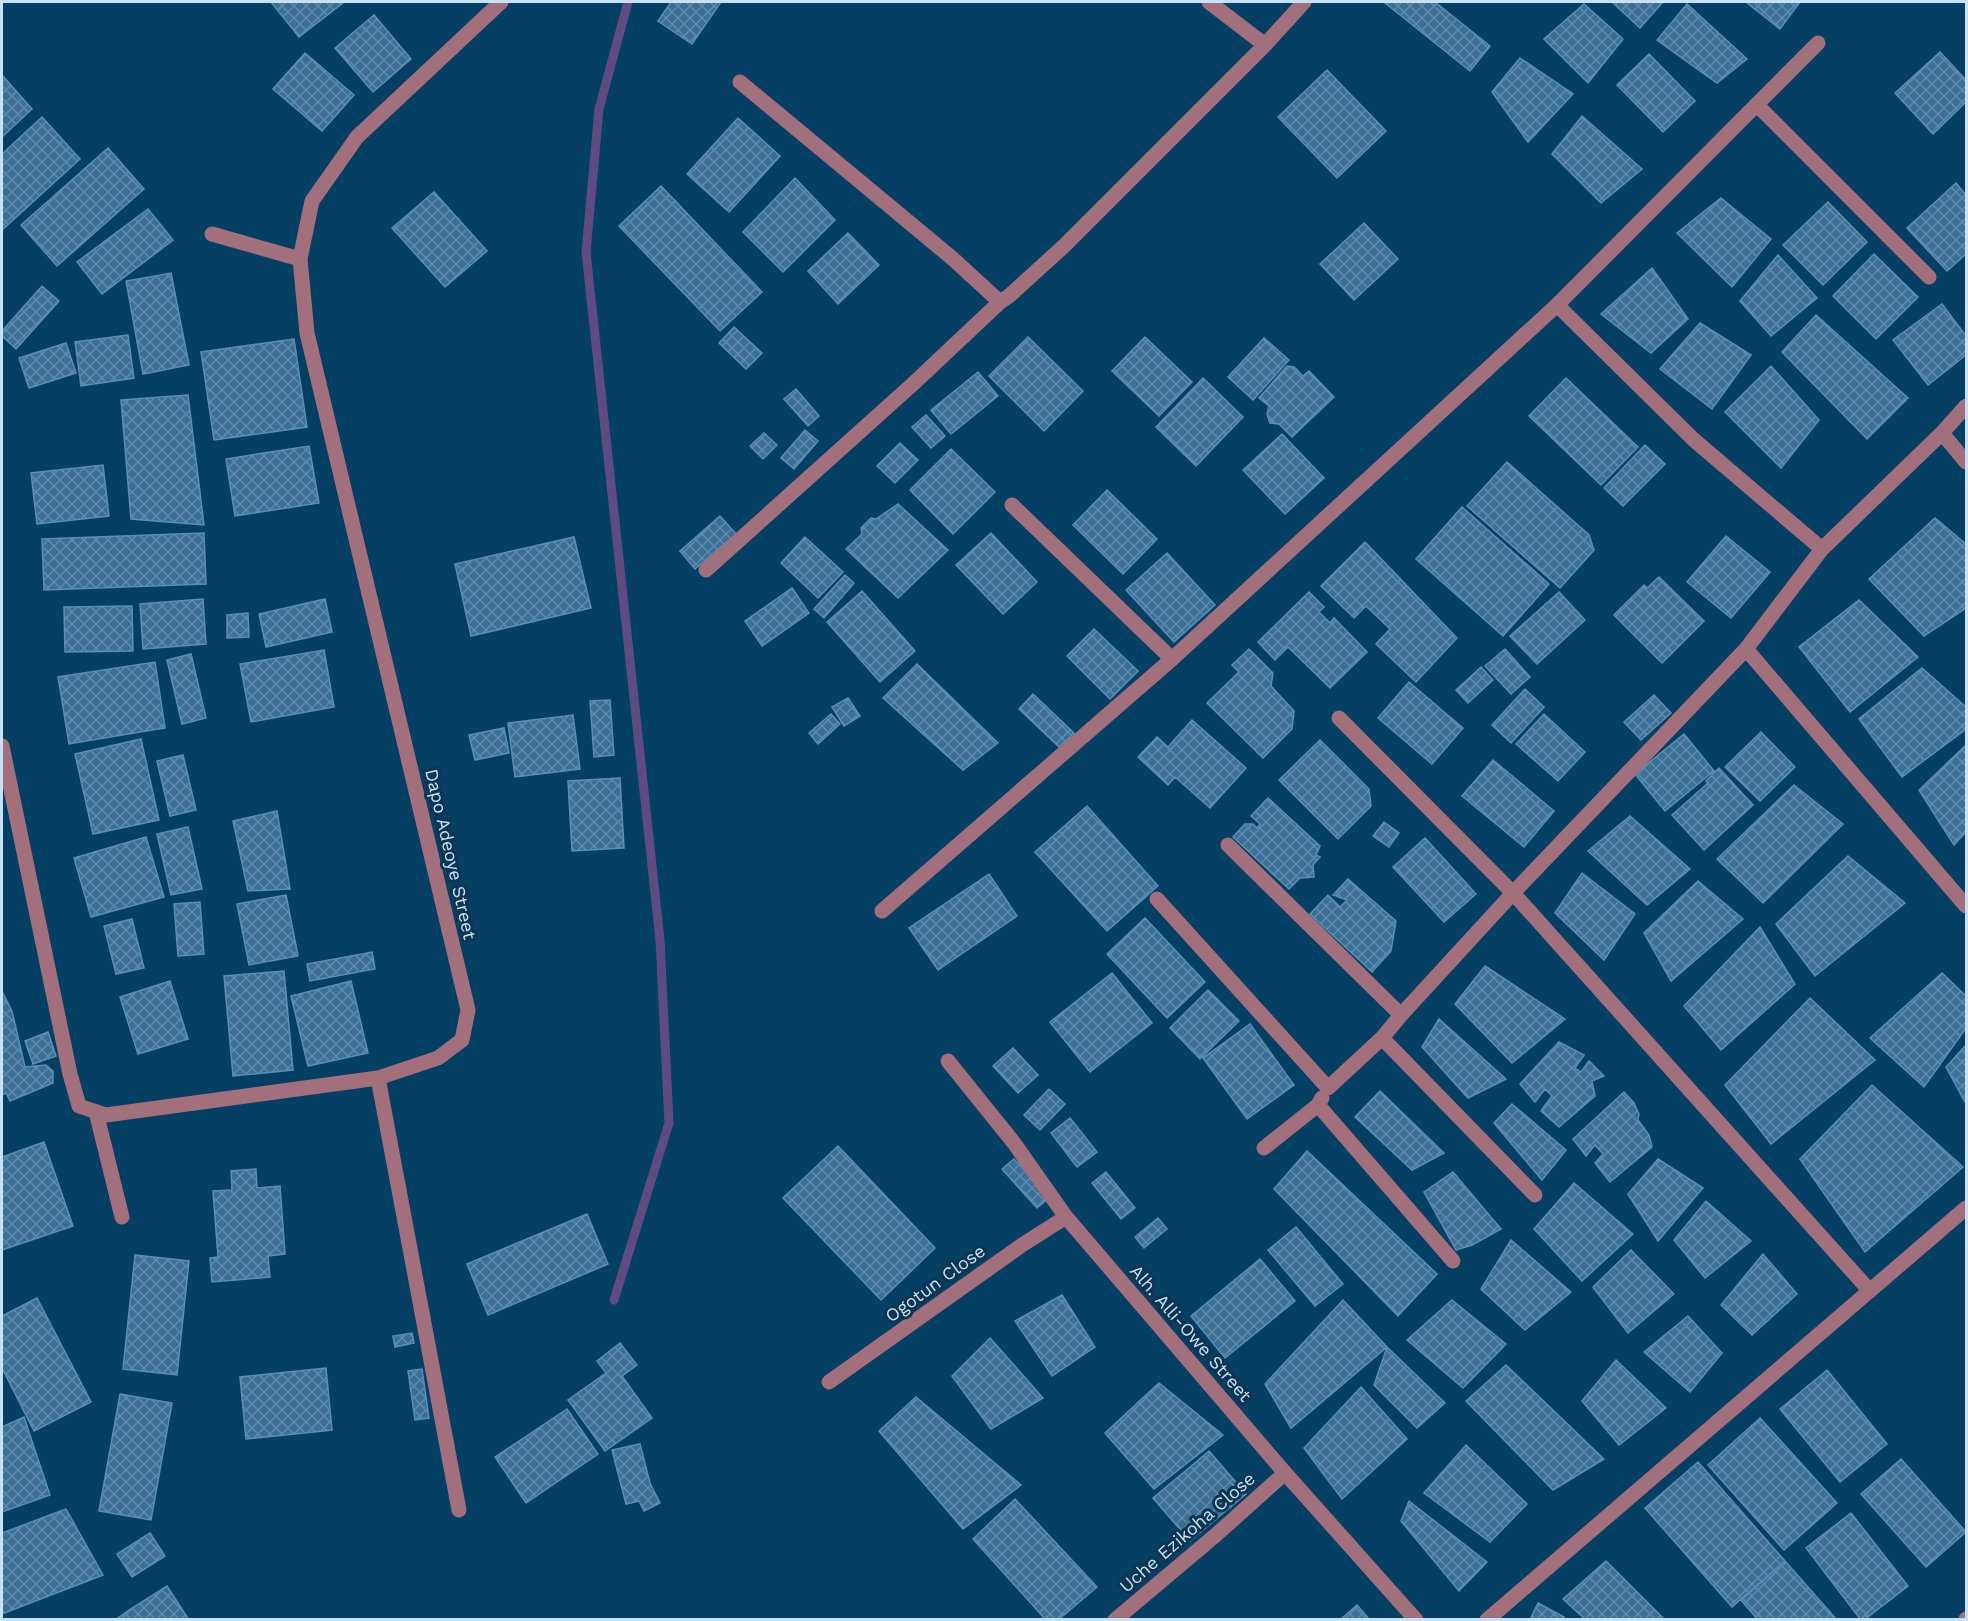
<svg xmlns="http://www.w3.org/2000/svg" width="1968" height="1621" font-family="'Work Sans',sans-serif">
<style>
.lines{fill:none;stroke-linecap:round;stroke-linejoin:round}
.stream{stroke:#5e4b83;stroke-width:9}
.building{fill:url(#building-cross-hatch);stroke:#5a8eb7;stroke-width:1.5}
.minor{stroke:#a26f7c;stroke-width:15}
.labels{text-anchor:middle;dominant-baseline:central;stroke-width:6;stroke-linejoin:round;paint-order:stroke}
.street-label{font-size:18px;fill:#c7e1f7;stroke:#0c3551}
</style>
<defs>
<pattern id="building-cross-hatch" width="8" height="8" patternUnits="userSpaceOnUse" patternTransform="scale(1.5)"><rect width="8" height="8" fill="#3c6f96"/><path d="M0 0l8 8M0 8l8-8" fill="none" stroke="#608aab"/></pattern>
</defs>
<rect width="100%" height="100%" fill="#063f64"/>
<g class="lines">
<!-- stream -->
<path class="stream" d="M614 1300 669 1123 660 940 586 252 599 109 628 2"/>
</g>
<!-- building -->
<path class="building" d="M271 2H342L343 3 299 37Z
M671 2H721L692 44 658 21Z
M1387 2H1435L1490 46 1470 71 1385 3Z
M1612 2H1663L1640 28Z
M1746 2H1800L1780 29Z
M1584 4 1623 39 1588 83 1544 39Z
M1687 4 1747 59 1717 83 1657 40Z
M374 15 411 59 373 92 335 48Z
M1940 52 1966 80V102L1933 134 1895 93Z
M305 53 354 95 322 131 273 89Z
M1649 54 1695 101 1663 132 1617 85Z
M1520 58 1573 94 1528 142 1492 92Z
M1327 70 1386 131 1337 178 1278 117Z
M2 75 32 109 2 137Z
M1582 116 1642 169 1601 203 1552 154Z
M42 117 80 159 2 230V154Z
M738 118 780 156 729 212 687 174Z
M108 148 144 189 57 266 21 225Z
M795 178 835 220 783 272 743 232Z
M1956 183 1966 195V254L1947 271 1907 228Z
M661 186 762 292 720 331 619 226Z
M434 192 487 251 445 287 392 228Z
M1721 198 1771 239 1732 287 1677 233Z
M1828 202 1867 242 1823 285 1783 245Z
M148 209 173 240 102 294 77 262Z
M1364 223 1398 259 1354 300 1320 264Z
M848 233 879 265 838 304 808 271Z
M1874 254 1918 297 1876 339 1833 296Z
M1778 255 1817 298 1771 336 1740 301Z
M1652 268 1688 319 1651 353 1601 314Z
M171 273 189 365 143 374 126 281Z
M42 286 59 301 16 349 2 336V331Z
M1942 304 1966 336V355L1928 385 1893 340Z
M1816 315 1908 398 1867 439 1782 352Z
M1700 323 1751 355 1712 409 1660 369Z
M734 327 762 353 746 369 719 343Z
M128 335 134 378 81 386 75 342Z
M1028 337 1083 391 1044 431 989 376Z
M1145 337 1192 382 1159 416 1112 371Z
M1264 338 1289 360 1253 400 1228 377Z
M294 339 307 427 214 440 201 352Z
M66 343 76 373 29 388 19 358Z
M1287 366 1294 367 1303 376 1309 371 1334 397 1292 437 1279 424 1270 423 1267 414 1269 406 1259 398Z
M1771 366 1819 420 1781 468 1725 412Z
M978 372 998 396 951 434 931 410Z
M1203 378 1243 417 1196 466 1156 427Z
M1566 378 1638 447 1601 485 1529 416Z
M796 389 819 416 808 426 784 399Z
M188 395 204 525 131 519 121 400Z
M926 415 945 436 931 448 912 427Z
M805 430 818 441 794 469 781 458Z
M764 433 777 445 763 459 750 446Z
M1282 434 1324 478 1285 514 1243 470Z
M900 443 918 460 895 483 877 466Z
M1645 445 1665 464 1623 506 1604 488Z
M309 446 319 503 235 516 226 459Z
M951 449 995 492 953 534 910 490Z
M1507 462 1589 535 1594 550 1560 588 1467 506Z
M103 465 109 516 37 524 31 473Z
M1107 490 1157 539 1123 574 1073 525Z
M898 504 948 550 898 598 846 549 862 534 861 528 871 518 876 519Z
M1462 507 1549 584 1503 636 1416 559Z
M720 516 736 534 695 569 680 551Z
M1935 518 1966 544V608L1924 636 1869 579Z
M204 533 206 584 44 590 42 539Z
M991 533 1037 582 1003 614 956 565Z
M1726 536 1770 572 1731 618 1687 582Z
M574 537 591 608 471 636 455 564Z
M805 537 843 572 818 598 781 563Z
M1365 542 1457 638 1416 682 1376 644 1390 629 1366 606 1354 618 1321 586Z
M1167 553 1215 605 1174 642 1126 590Z
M845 575 854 583 824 618 814 609Z
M1659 577 1704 621 1662 663 1614 615 1644 585 1647 588Z
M792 588 809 613 762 646 745 621Z
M862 591 915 651 880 682 827 622Z
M1309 592 1324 607 1319 612 1330 623 1334 618 1367 652 1330 688 1288 647 1275 660 1258 642Z
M1559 592 1585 620 1537 664 1510 636Z
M203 599 206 644 143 649 140 604Z
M325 599 332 632 266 647 259 614Z
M1859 600 1918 657 1850 712 1799 647Z
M132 606 133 651 65 652 64 607Z
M248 613 249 637 227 638V615Z
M1094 629 1138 671 1110 699 1067 656Z
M1249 649 1273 673 1271 686 1294 711 1292 729 1263 758 1207 703 1239 672 1232 665Z
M1505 649 1530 677 1511 694 1485 666Z
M324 650 334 707 251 722 240 664Z
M191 654 206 718 182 724 167 660Z
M155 662 165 728 69 744 58 677Z
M917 664 998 743 963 770 883 698Z
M1481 667 1493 680 1468 703 1456 690Z
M1922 668 1966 707V729L1902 777 1859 719Z
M1409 682 1463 728 1432 764 1378 718Z
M1525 689 1544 707 1511 743 1492 725Z
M1033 694 1074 733 1059 747 1019 709Z
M1654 695 1671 713 1641 740 1624 722Z
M848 698 860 716 844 726 832 707Z
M610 700 614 755 594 757 590 701Z
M831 714 840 724 818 744 809 733Z
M1544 714 1585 752 1558 781 1516 744Z
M573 715 580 769 515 777 508 723Z
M1192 720 1246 768 1210 808 1175 777 1168 785 1138 757 1157 737 1168 747Z
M504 728 509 753 475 760 469 735Z
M1761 732 1795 767 1760 801 1725 767Z
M1684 734 1714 771 1665 811 1635 774Z
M141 739 159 820 93 834 75 754Z
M1320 740 1369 789 1371 806 1338 839 1279 780Z
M1966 745V832L1954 845 1919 790Z
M183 755 196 810 170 816 157 761Z
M1493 760 1554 811 1524 847 1462 796Z
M1719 768 1753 805 1704 850 1672 815 1708 783 1706 781Z
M620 778 624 848 572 851 568 781Z
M1794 785 1843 824 1763 903 1717 859Z
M1268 798 1320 846 1316 855 1320 857 1313 865 1314 877 1300 878 1289 889 1233 837 1245 824H1253L1257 828 1260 824 1251 816Z
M1087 806 1158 886 1107 931 1035 852Z
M277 811 290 889 248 891 233 821Z
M1630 816 1690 869 1647 905 1588 851Z
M1384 822 1399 833 1389 847 1373 836Z
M188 827 202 889 171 895 157 834Z
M146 837 164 897 91 917 74 858Z
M1425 838 1476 894 1444 922 1393 867Z
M1848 856 1905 903 1815 976 1776 924Z
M1582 873 1635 914 1604 960 1555 913Z
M989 874 1017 916 938 970 909 928Z
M1348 879 1396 921 1391 951 1372 972 1310 914 1328 895 1340 907 1347 900 1333 895Z
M1698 881 1743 919 1671 981 1644 933Z
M286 895 298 956 249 965 237 904Z
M200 902 204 954 178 956 174 904Z
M1145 918 1205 982 1167 1018 1107 954Z
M132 919 144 968 116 974 104 926Z
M1760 927 1795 984 1721 1050 1684 1006Z
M372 952 375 969 310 981 307 964Z
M1485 966 1565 1019 1512 1063 1455 1004Z
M284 971 293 1070 233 1076 224 976Z
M1112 973 1152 1023 1090 1072 1050 1022Z
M1942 973 1966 996V1028L1924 1087 1870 1038Z
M170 981 188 1039 138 1054 120 997Z
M351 981 368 1053 308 1066 291 996Z
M1208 990 1239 1021 1200 1059 1170 1028Z
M2 991 12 1011 25 1067 46 1065 53 1071V1083L10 1101 6 1093 2 1095Z
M1810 998 1875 1060 1771 1144 1725 1085Z
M1439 1019 1506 1079 1468 1098 1422 1047Z
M1250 1024 1294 1085 1247 1119 1203 1058Z
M48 1032 56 1056 33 1064 25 1041Z
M1559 1042 1584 1055 1575 1068 1581 1072 1589 1061 1604 1076 1592 1081 1595 1096 1559 1127 1541 1111 1552 1096 1545 1089 1535 1102 1520 1084Z
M1966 1045V1104L1946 1067Z
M1013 1048 1038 1075 1018 1093 993 1066Z
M1872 1085 1963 1167 1865 1252 1800 1159Z
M1049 1089 1065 1104 1040 1130 1024 1115Z
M1380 1091 1444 1153 1412 1170 1355 1117Z
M1624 1092 1634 1103 1639 1114 1638 1120 1649 1135 1652 1147 1610 1182 1595 1163 1603 1154 1595 1145 1586 1156 1573 1139Z
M1512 1104 1566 1150 1542 1180 1494 1123Z
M1070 1118 1097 1152 1077 1167 1051 1133Z
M44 1142 73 1226 2 1250V1157Z
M838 1146 935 1248 881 1300 783 1198Z
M1307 1151 1437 1274 1398 1316 1274 1189Z
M1014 1159 1049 1198 1037 1208 1002 1169Z
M1658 1159 1703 1188 1658 1241 1628 1194Z
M256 1169 257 1188 280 1186 285 1254 268 1256 270 1277 212 1282 210 1258 218 1257 213 1191 232 1190 231 1171Z
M1106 1172 1135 1208 1121 1219 1092 1183Z
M1453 1172 1501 1229 1472 1245 1456 1250 1424 1192Z
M1574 1183 1633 1234 1582 1281 1534 1229Z
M1706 1201 1751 1241 1705 1278 1674 1240Z
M587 1214 608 1264 488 1315 467 1264Z
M1158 1218 1167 1229 1144 1248 1135 1237Z
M1296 1227 1343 1284 1315 1306 1268 1250Z
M1511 1240 1571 1292 1525 1330 1481 1289Z
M1631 1250 1674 1294 1628 1333 1593 1287Z
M1763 1254 1797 1294 1752 1335 1721 1305Z
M135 1255 189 1261 177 1375 123 1369Z
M1260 1259 1295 1301 1225 1358 1191 1316Z
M1062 1295 1095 1347 1052 1376 1015 1321Z
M37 1298 91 1402 34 1431 2 1368V1316Z
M1343 1300 1387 1347 1291 1428 1265 1384Z
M1452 1300 1506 1344 1463 1388 1407 1340Z
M1688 1316 1722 1353 1690 1392 1644 1352Z
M412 1333 414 1343 395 1347 393 1336Z
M990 1338 1043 1398 991 1429 952 1376Z
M620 1343 637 1365 622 1376 652 1418 605 1451 568 1400 606 1373 597 1361Z
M1387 1347 1445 1403 1417 1428 1374 1385Z
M1616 1360 1666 1408 1619 1445 1582 1401Z
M1506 1365 1604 1459 1553 1490 1466 1401Z
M326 1368 332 1430 246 1439 240 1377Z
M422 1369 429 1418 415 1420 408 1371Z
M1827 1370 1887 1444 1840 1482 1780 1409Z
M1159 1383 1223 1435 1154 1489 1105 1433Z
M1361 1387 1407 1439 1342 1499 1304 1448Z
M120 1394 172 1403 151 1520 99 1511Z
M916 1397 1021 1485 963 1529 879 1431Z
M567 1409 598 1454 526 1503 495 1457Z
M24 1417 50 1495 2 1512V1427Z
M1760 1418 1837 1503 1784 1550 1708 1465Z
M640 1444 650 1483 660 1503 644 1511 639 1501 626 1504 612 1450Z
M1466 1445 1527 1504 1490 1542 1424 1493Z
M1209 1451 1246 1494 1190 1541 1153 1498Z
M1901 1459 1966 1532 1926 1567 1861 1494Z
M1698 1462 1785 1561 1732 1607 1645 1508Z
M1015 1499 1097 1587 1058 1620H1046L973 1539Z
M1409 1501 1487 1562 1459 1591 1401 1521Z
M66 1509 103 1575 2 1614V1533Z
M1851 1513 1908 1586 1864 1620H1861L1806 1548Z
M150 1533 165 1556 132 1577 117 1554Z
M1606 1561 1663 1618 1661 1620H1586L1563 1599Z
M1785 1561 1837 1620H1758L1741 1600Z
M167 1586 189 1620H115L129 1610Z
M1538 1603 1564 1617 1562 1620H1530Z
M1357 1605 1370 1620H1340Z"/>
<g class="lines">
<!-- minor -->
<path class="minor" d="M1209 2 1265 45
M740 82 952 258 1000 302
M1757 105 1929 277
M212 234 300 259
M1557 305 1818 43
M1942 433 1966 462
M1012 505 1172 659
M706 570 914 383 1000 302 1009 296 1064 246 1265 45 1304 2
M1746 649 1966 906
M1339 718 1513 893 1870 1291
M2 746 70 1074 79 1106 106 1115 378 1078 438 1058 462 1040 468 1010 307 333 300 259 312 201 357 137 501 2
M1228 845 1401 1015
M1157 899 1328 1088 1382 1038 1401 1015 1513 893 1746 649 1822 549 1942 433 1966 406
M882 911 1172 659 1557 305 1694 440 1822 549
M1382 1038 1535 1195
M948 1061 1014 1143 1066 1217 1285 1473 1416 1620
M378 1078 459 1510
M1318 1105 1453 1261
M96 1112 122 1217
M1264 1148 1318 1105 1322 1098
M829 1382 1022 1245 1066 1217
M1115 1620 1217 1534 1285 1473
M1487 1620 1966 1208
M1966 1620V1619"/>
</g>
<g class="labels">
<!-- street labels -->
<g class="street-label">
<text transform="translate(451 854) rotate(77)">Dapo Adeoye Street</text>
<text transform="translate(935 1283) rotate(-36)">Ogotun Close</text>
<text transform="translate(1191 1333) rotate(49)">Alh. Alli-Owe Street</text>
<text transform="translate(1187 1532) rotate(-41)">Uche Ezikoha Close</text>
</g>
</g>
<!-- border -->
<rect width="1968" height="1621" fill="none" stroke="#c7e1f7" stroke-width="6"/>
</svg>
